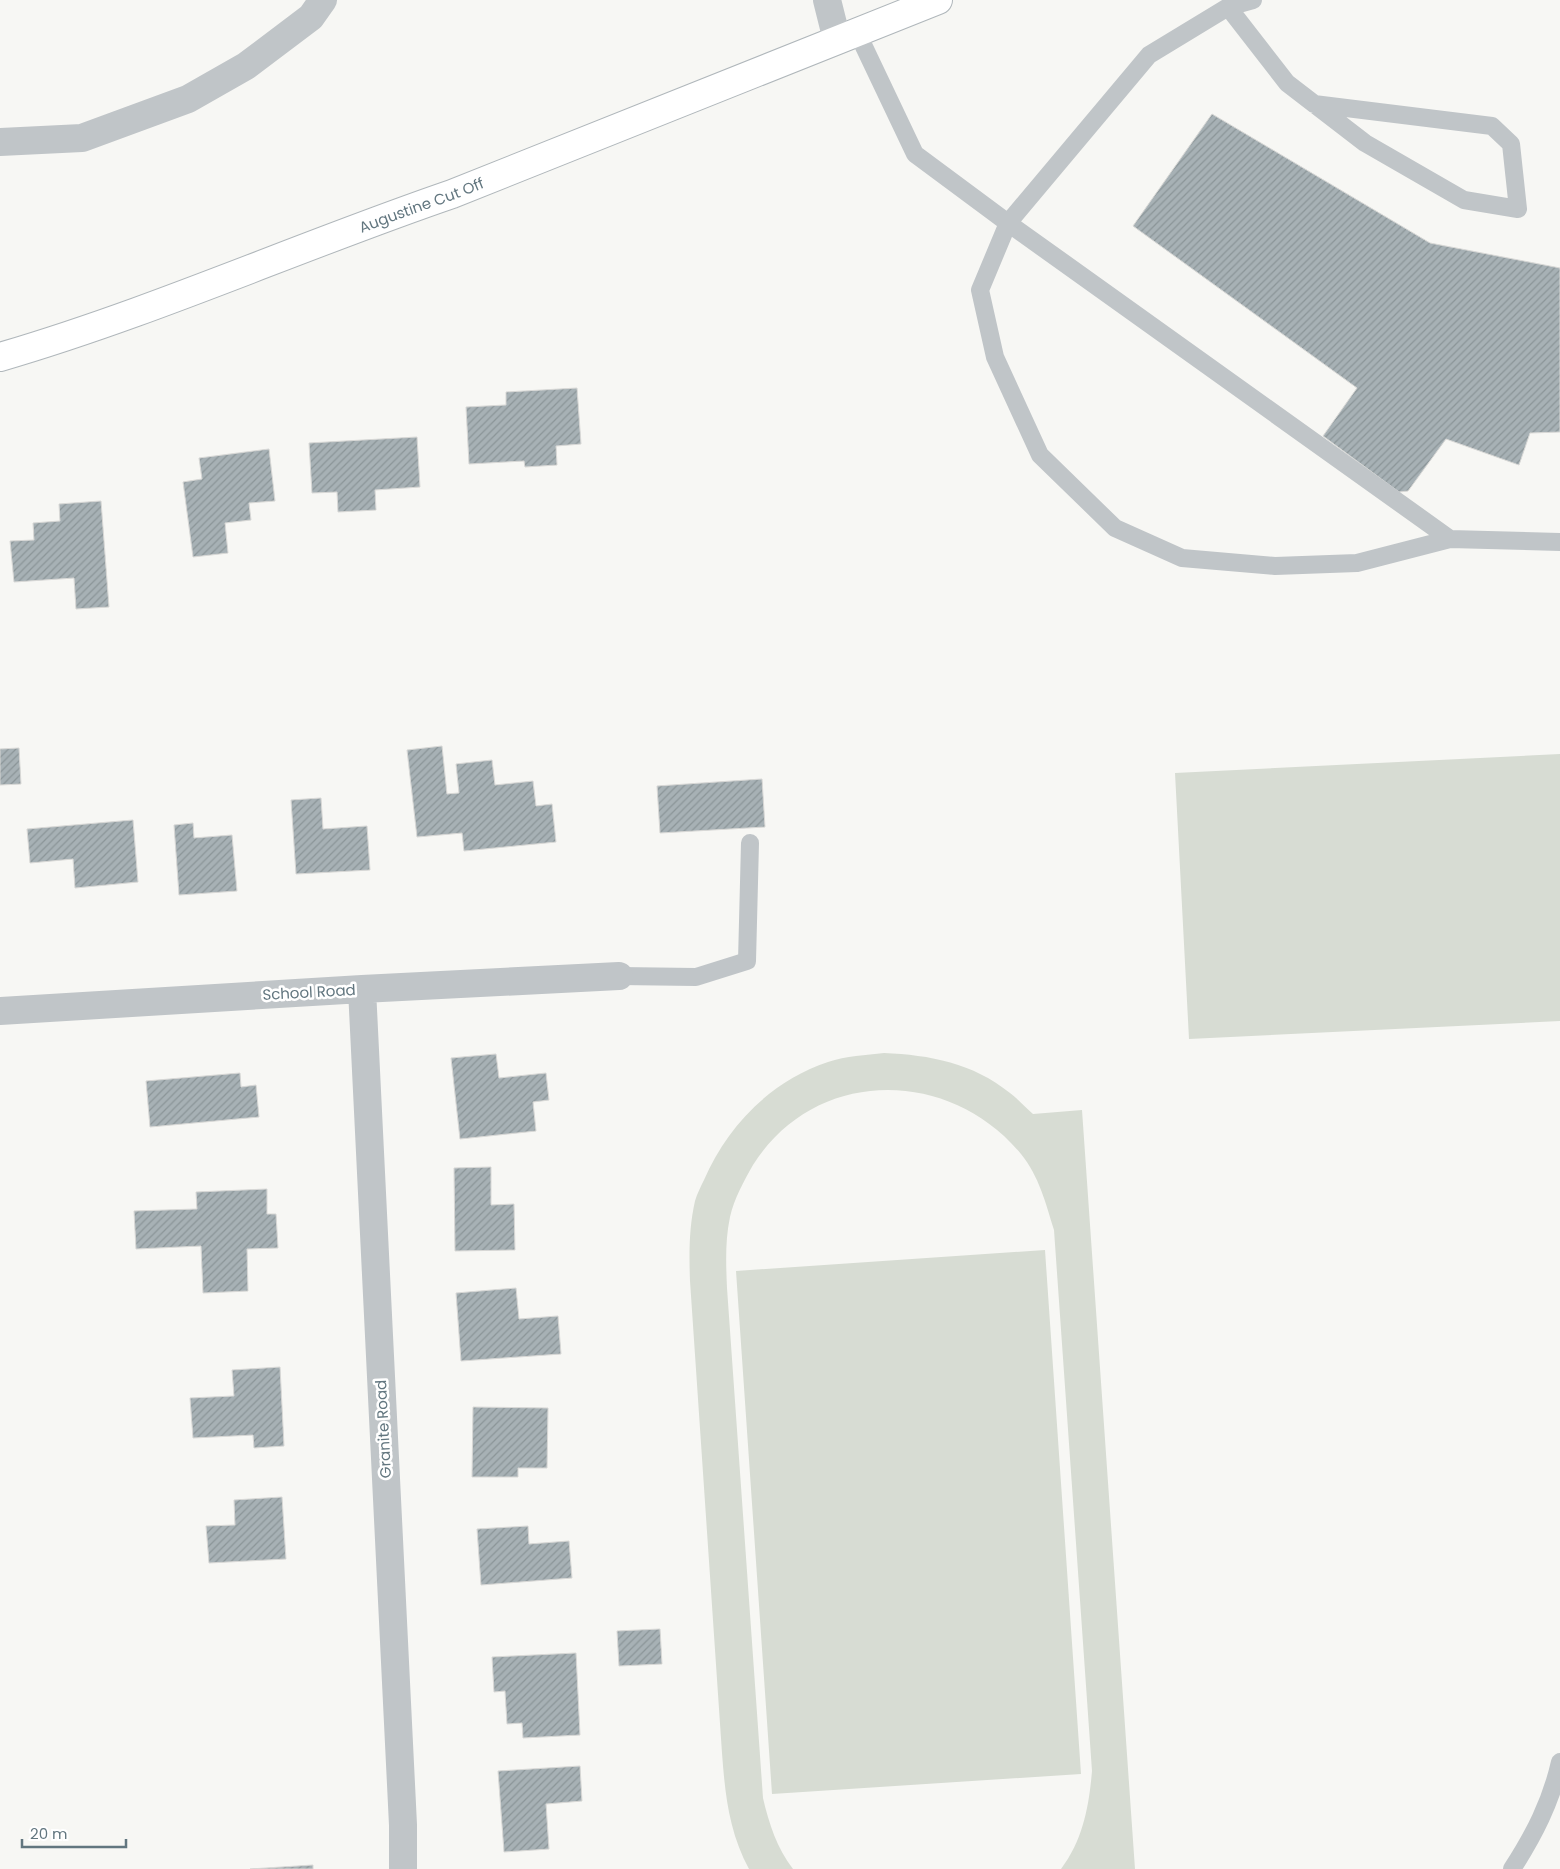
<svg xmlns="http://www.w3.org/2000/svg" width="1560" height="1869" font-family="Poppins,sans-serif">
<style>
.garden{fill:#d7dcd3}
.building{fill:url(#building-hatch);stroke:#d8d8d6}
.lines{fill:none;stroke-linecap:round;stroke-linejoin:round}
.secondary-casing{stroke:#b0b7bb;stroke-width:30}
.lane{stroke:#c0c5c8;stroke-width:18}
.street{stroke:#c0c5c8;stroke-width:28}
.secondary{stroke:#fff;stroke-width:28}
.labels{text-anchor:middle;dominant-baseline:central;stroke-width:5;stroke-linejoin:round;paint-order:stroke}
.street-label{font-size:15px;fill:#62767f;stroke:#fff}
</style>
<defs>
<pattern id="building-hatch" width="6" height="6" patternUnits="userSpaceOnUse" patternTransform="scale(1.25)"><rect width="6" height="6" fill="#a7b1b5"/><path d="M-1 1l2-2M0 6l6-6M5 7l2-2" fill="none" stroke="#8b9598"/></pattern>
</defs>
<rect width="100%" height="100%" fill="#f7f7f4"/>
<!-- garden -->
<path class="garden" d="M1560 754V1021L1189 1039 1175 773Z
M884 1053C930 1055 973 1063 1010 1093 1018 1099 1025 1107 1033 1114L1082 1110 1135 1869H1061C1083 1840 1089 1806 1092 1771L1054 1230C1046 1204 1039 1176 1021 1154 949 1067 815 1067 753 1165 744 1181 734 1199 730 1217 725 1241 726 1264 727 1288L763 1798C769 1824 777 1848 793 1869H749C729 1832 725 1794 722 1753L690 1281C689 1254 689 1227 695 1201 697 1194 701 1186 704 1180 727 1126 771 1081 828 1062 846 1056 866 1055 884 1053Z
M1045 1250 1081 1774 772 1794 736 1271Z"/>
<!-- building -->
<path class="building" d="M1212 114 1430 243 1560 268V432L1530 433 1519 465 1446 439 1408 491 1399 492 1323 436 1357 388 1133 226Z
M577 388 581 444 556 446 557 465 525 467 524 461 469 464 466 407 506 405V392Z
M417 437 420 487 375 490 376 510 338 512 337 492 312 493 309 443Z
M269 449 275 501 249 503 251 520 225 523 228 553 193 557 183 482 202 479 199 458Z
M101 501 109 607 76 609 74 578 14 582 10 541 34 540 33 523 60 521 59 504Z
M442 746 447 794 459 793 456 764 492 760 495 785 533 781 536 806 552 804 556 842 464 851 462 833 417 837 407 750Z
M19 748 21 784 0 785V749Z
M762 779 765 827 660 833 657 786Z
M321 798 323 829 367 826 370 870 296 874 291 800Z
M133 820 138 882 75 888 73 859 30 863 27 829Z
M193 823 194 838 232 835 237 891 179 895 174 825Z
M496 1054 499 1078 546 1073 549 1100 533 1102 536 1131 460 1139 451 1058Z
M240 1073 241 1087 256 1085 259 1117 150 1127 146 1081Z
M491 1167V1205L514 1204 515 1250 455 1251 454 1168Z
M267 1189V1214H276L278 1248 247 1249 248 1291 203 1293 201 1246 136 1249 134 1211 197 1209 196 1192Z
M516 1288 519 1319 558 1316 561 1354 461 1361 456 1293Z
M280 1367 284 1446 254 1448 253 1435 193 1438 190 1398 234 1396 232 1370Z
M473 1407 548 1408 547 1468H518V1477H472Z
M282 1497 286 1559 209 1563 206 1526 235 1525 234 1500Z
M528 1526 529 1544 569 1541 572 1578 481 1585 477 1529Z
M660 1629 662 1664 619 1666 617 1631Z
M576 1653 580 1735 523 1738 522 1723 507 1724 505 1691 494 1692 492 1657Z
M580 1766 582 1801 546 1804 549 1849 504 1852 498 1771Z
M313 1865V1869H250Z"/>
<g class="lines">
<defs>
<g id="secondary">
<path id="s1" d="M0 357C154 312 300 246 452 194L938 0"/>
</g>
</defs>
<!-- secondary casing -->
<use href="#secondary" class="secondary-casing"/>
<!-- lane -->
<path class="lane" d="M1228 7 1287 83 1365 143 1464 200 1518 209 1511 144 1492 126 1314 104
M857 32 915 154 1008 223 1149 55 1228 7 1253 0
M1008 223 1450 539 1357 563 1275 566 1182 558 1115 528 1040 455 995 357 980 290Z
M1450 539 1560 542
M619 976 696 977 747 961 750 843
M1512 1869C1534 1835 1551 1802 1560 1762"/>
<!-- street -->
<path class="street" d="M827 0 837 40
M0 142 82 138 188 99 246 66 311 17 323 0
M362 989 403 1825V1869
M0 1011 362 989 619 976"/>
<!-- secondary -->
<use href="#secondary" class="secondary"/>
</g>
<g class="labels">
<!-- street labels -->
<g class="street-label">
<text stroke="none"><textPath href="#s1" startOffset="448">Augustine Cut Off</textPath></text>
<text transform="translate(309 992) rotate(-3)">School Road</text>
<text transform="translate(383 1429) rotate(-93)">Granite Road</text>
</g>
</g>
<!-- scale -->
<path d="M22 1839v8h104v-8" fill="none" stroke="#62767f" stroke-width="2.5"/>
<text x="30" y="1839" font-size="15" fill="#62767f" stroke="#ffffff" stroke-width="4" paint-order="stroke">20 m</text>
</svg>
